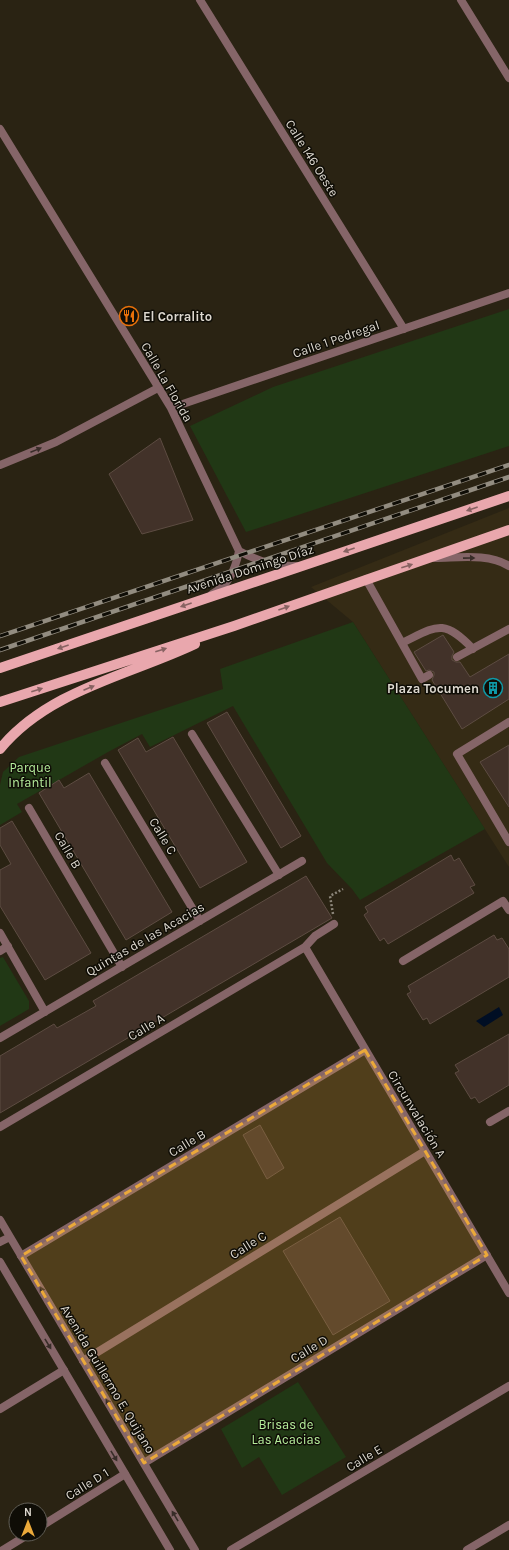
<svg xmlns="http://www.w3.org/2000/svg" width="509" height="1550" font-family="Karla,sans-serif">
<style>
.built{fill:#352b15}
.green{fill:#213815}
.water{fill:#000e24}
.building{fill:#423229;stroke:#5d4c42}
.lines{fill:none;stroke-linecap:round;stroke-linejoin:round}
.path{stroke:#8c867a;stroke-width:2.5;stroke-dasharray:2 2;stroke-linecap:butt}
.service{stroke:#856568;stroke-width:8}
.minor{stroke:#856568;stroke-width:8}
.tertiary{stroke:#856568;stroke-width:8}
.primary{stroke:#e9a7ad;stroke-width:10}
.rail-casing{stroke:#928c80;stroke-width:4.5}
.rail{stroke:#0f0d06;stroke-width:3;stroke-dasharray:9;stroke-linecap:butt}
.oneway{fill:#382c28}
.oneway2{fill:#876262}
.marked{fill:#eba93a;fill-opacity:0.2;stroke:#eba93a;stroke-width:3;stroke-dasharray:8 5;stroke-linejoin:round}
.labels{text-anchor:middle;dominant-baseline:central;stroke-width:3;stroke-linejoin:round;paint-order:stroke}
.street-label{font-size:13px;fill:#ddd8cf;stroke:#0f0d06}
.poi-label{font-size:13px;font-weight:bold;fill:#ddd8cf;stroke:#0f0d06;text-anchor:start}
.park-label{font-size:13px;fill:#b5ed9b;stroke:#0f0d06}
</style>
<rect width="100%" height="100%" fill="#2a2313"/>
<!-- built -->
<path class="built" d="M509 508V867L353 622 311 587Z"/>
<!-- green -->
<path class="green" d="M509 309V446L246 532 190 426 273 387Z
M353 622 485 829 360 900 352 889 327 863 233 706 150 747 142 734 108 752 17 804 22 812 0 825V785L3 772 19 757 223 689 220 669Z
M3 957 29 1001V1009L0 1026V958Z
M298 1382 346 1457 282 1495 259 1457 242 1468 221 1429Z"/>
<!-- water -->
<path class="water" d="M499 1007 503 1015 484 1027 476 1021Z"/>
<!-- building -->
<path class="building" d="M160 438 193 520 142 534 109 474Z
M443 635 454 652 452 656V660L456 662H460L470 677 509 654V699L462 729 432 680 434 675V672L429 670 426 671 414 652Z
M227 712 301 836 281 848 207 723Z
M173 737 247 862 200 888 118 750 138 738 146 752Z
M509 745V807L480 762Z
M89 773 172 912 126 940 39 793 59 780 64 788Z
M12 821 91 953 45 980 0 906V870L11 864 0 845V828Z
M451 855 454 861 459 858 475 885 470 887 474 893 388 944 384 938 380 941 364 915 368 912 365 907Z
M306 876 332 918 0 1113V1056L54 1024 57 1028 96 1006 93 1001Z
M494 935 497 940 502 938 509 949V977L430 1024 427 1018 423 1020 407 994 411 992 408 986Z
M509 1034V1085L479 1103 475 1097 471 1099 455 1073 459 1071 455 1065Z
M260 1125 284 1168 267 1179 243 1135Z
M340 1217 390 1301 333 1335 283 1251Z"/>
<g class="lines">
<!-- path -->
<path class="path" d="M333 914 330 896 343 889"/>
<!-- service -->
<path class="service" d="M366 579 422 679 429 675
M402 643C437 626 443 618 473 649
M457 657 509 629
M509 722 457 754 509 842
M403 961 503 901 509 910
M490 1122 509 1111"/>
<!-- minor -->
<path class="minor" d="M200 0 404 329
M461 0 509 78
M0 129 171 408 239 551C258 561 275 567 296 566
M171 408 509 293
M0 465 56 442 158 388
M435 558C458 558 488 553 509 566
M212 594C229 585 235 570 239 551
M192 734 279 875
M105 763 200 921
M29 808 122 967
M0 933 45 1012
M305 947 509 1293
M0 951 8 946
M0 1038 302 861
M0 1127 305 947 315 936 334 924
M21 1256 365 1050
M83 1361 425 1151
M0 1409 64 1370
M144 1463 487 1255
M40 1527 125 1474
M3 1550 29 1534
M231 1550 509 1386
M467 1550 509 1525"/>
<!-- tertiary -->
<path class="tertiary" d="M0 1220 195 1550
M0 1242 10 1237
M0 1262 170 1550"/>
<!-- primary -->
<path class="primary" d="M0 668 509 496
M0 702 234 626 509 530
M0 749C48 690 130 675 195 644"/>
<defs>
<path id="rail" d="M0 636 509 465
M0 650 509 477"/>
</defs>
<!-- rail casing -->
<use href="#rail" class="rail-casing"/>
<!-- rail -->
<use href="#rail" class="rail"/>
</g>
<!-- one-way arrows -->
<defs><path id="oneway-solid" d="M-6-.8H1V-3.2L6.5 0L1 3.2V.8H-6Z"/></defs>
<g class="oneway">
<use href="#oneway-solid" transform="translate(36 450) rotate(-22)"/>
<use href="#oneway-solid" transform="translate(469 558) rotate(-1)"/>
<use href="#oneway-solid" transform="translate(43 1292) rotate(-120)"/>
<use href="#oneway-solid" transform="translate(48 1344) rotate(59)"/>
<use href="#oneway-solid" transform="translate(109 1404) rotate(-121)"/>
<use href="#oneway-solid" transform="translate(114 1456) rotate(59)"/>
<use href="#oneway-solid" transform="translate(175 1516) rotate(-121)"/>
</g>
<g class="oneway2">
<use href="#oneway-solid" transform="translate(472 509) rotate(161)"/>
<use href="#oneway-solid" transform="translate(349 550) rotate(161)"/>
<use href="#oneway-solid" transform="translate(407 566) rotate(-18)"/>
<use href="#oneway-solid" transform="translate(186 605) rotate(161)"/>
<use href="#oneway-solid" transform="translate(284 608) rotate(-20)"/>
<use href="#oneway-solid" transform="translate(63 647) rotate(161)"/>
<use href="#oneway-solid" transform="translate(161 650) rotate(-18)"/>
<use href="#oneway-solid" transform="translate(89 688) rotate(-23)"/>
<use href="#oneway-solid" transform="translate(37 690) rotate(-18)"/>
</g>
<!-- marked area -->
<path class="marked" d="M365 1050 487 1255 144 1463 21 1256Z"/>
<!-- icons -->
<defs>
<symbol id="restaurant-ring" viewBox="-11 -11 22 22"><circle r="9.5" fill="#0f0d06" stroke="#e8710a" stroke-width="1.5"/><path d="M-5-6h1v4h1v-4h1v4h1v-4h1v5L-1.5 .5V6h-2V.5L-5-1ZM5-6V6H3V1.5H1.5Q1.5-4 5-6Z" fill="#e8710a"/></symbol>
<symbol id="building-ring" viewBox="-11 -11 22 22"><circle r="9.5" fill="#0f0d06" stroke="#0f9aa8" stroke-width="1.5"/><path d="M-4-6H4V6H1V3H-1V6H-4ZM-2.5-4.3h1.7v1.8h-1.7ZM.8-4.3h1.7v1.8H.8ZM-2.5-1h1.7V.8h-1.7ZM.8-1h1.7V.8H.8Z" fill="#0f9aa8"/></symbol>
</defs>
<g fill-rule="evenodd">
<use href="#restaurant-ring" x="118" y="305" width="22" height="22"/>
<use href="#building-ring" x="482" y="677" width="22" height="22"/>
</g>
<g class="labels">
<!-- street labels -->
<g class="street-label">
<text transform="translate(312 158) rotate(58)">Calle 146 Oeste</text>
<text transform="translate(336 339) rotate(-19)">Calle 1 Pedregal</text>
<text transform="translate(167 382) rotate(60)">Calle La Florida</text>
<text transform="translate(250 569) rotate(-18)">Avenida Domingo Díaz</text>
<text transform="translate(163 836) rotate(59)">Calle C</text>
<text transform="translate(68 850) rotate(60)">Calle B</text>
<text transform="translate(145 939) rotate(-30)">Quintas de las Acacias</text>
<text transform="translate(146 1027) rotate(-31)">Calle A</text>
<text transform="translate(417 1114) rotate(59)">Circunvalación A</text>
<text transform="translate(187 1143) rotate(-31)">Calle B</text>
<text transform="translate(248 1245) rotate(-32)">Calle C</text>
<text transform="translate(309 1349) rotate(-31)">Calle D</text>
<text transform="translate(108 1379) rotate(59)">Avenida Guillermo E. Quijano</text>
<text transform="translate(364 1458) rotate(-31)">Calle E</text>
<text transform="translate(87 1484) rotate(-32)">Calle D 1</text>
</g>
<!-- poi labels -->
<g class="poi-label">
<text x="143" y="316">El Corralito</text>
<text x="479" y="688" text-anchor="end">Plaza Tocumen</text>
</g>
<!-- park labels -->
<g class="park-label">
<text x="30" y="767">Parque<tspan x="30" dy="15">Infantil</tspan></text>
<text x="286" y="1424">Brisas de<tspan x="286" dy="15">Las Acacias</tspan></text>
</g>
</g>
<!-- north arrow -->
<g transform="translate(28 1522)"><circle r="19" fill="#0f0d06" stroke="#615e56"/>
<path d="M0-3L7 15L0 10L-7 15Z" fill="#eba93a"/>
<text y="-6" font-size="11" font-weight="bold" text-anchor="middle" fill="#ddd8cf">N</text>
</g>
</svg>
